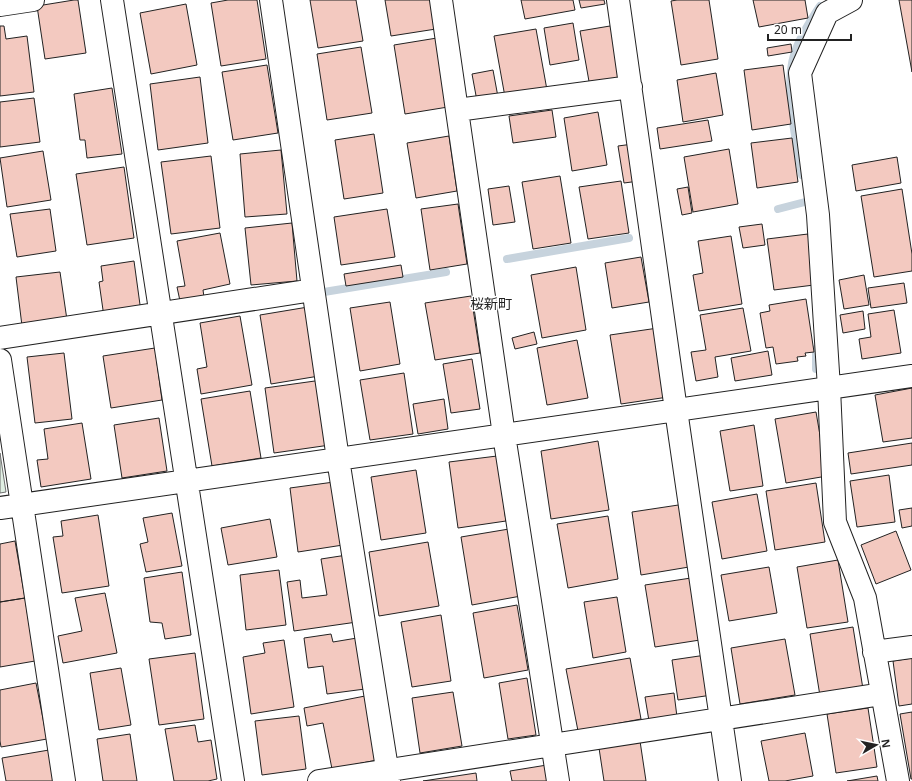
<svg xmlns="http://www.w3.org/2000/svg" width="912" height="781" font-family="'Noto Sans','Noto Sans JP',sans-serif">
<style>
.green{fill:#e0efe3;stroke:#6f6f6f}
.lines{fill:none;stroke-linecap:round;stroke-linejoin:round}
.stream{stroke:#c7d3dd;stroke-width:8}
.building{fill:#f3c9c0;stroke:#222}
.minor-casing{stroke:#222;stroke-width:24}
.minor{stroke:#fff;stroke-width:22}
.labels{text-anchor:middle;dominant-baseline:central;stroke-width:3;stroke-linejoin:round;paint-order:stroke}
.quarter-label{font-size:14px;fill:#222;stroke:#fff}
</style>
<rect width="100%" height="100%" fill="#fff"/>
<!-- green -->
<path class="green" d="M0 453 6 492 0 493Z"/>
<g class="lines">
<!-- stream -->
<path class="stream" d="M802 175C796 141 784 88 794 55 799 38 810 21 820 6
M778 209 805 202
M507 259 629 238
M324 292 446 272
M816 369V349"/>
</g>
<!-- building -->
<path class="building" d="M74 0H78L86 53 45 59 37 6Z
M228 0H257L266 59 221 66 211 3Z
M310 0H356L363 41 318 48Z
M385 0H431L436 29 391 36Z
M521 0H573L575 10 525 19Z
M579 0H604L605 4 581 8Z
M677 0H709L718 59 681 65 671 1Z
M753 0H805L808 18 759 27Z
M899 0H912V72Z
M186 4 197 65 151 74 140 13Z
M573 23 579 60 550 65 544 28Z
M616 25 626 81 590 87 580 31Z
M0 26H4L6 39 27 36 34 92 0 96Z
M536 29 547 90 505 97 494 36Z
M437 38 448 107 405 114 394 45Z
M791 44 792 52 768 56 767 48Z
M361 47 372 113 327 120 317 54Z
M267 65 278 133 233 140 222 72Z
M783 65 791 124 752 130 744 70Z
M493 70 498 97 477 101 472 74Z
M716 73 723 115 683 122 677 80Z
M200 77 208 143 158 150 150 84Z
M112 88 122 154 87 158 85 140H80L74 94Z
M34 98 40 142 0 147V102Z
M552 110 556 137 513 143 509 116Z
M598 112 607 165 572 171 564 118Z
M708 120 712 141 660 149 657 128Z
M374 134 383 193 344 199 335 140Z
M449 136 457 191 416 198 407 143Z
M792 138 798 182 757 188 751 143Z
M633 144 639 181 624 183 618 146Z
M729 149 738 204 693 212 684 157Z
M281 150 287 214 245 217 240 154Z
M43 151 51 200 7 207 0 158Z
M211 156 220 228 171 234 161 162Z
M897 157 901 183 856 191 852 165Z
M124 167 134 238 87 245 76 174Z
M560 176 571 243 533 249 522 182Z
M621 181 629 233 588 239 579 187Z
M509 186 515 222 493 225 488 189Z
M688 187 692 213 682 215 677 189Z
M902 189 912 254V271L874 277 861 196Z
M458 204 467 264 430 270 421 209Z
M50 209 56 251 17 257 10 214Z
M387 209 395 257 341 265 334 217Z
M292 223 297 281 251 285 245 228Z
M762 224 765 245 743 248 739 227Z
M220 233 230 284 203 290 204 297 180 301 177 287 185 286 177 241Z
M808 234 814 285 774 290 767 239Z
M731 236 742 304 699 311 693 275 703 273 698 241Z
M641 257 649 302 612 308 605 263Z
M134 261 141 312 104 317 99 282 103 281 101 266Z
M401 265 403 277 346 286 344 274Z
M576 267 586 330 542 338 531 275Z
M60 272 67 320 22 326 16 277Z
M864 275 869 305 844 309 839 280Z
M904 283 907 303 871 308 868 288Z
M471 296 480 353 435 360 425 303Z
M806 299 814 352 805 353 806 356 797 357 798 361 776 364 773 347 766 348 760 313 770 311 769 305Z
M390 302 400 364 360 371 350 308Z
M308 307 319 376 271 384 260 315Z
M743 308 751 351 715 357 718 377 696 381 691 352 706 350 700 315Z
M894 310 901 353 862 359 859 339 871 337 868 314Z
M863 311 865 329 843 333 840 315Z
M240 316 252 385 201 394 197 369 207 367 200 323Z
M658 328 668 397 621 404 610 335Z
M534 332 537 344 515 349 512 338Z
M577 340 588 398 547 405 537 348Z
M155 348 162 400 111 408 103 356Z
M768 351 772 375 735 381 731 358Z
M64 353 72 419 35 423 27 357Z
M472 359 480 409 451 413 443 364Z
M404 373 413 434 370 440 360 380Z
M322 380 330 445 274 453 265 388Z
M912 388V438L883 442 875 395Z
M250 391 261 458 212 466 201 399Z
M444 399 448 429 418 434 413 404Z
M816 412 827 476 786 483 775 419Z
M159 418 167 471 122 478 114 425Z
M82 423 91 479 41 487 37 460 48 459 44 429Z
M754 425 763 486 730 491 720 431Z
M598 441 609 510 551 519 541 451Z
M912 443V465L851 474 848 453Z
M497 456 506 521 458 528 449 462Z
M416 470 426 533 381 540 371 477Z
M889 475 895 522 857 527 850 481Z
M334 482 343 545 298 552 290 488Z
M816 483 825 542 775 550 766 491Z
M757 494 767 551 722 559 712 502Z
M685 504 695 566 641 575 632 512Z
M912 508V526L902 528 899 510Z
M172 513 182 566 146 572 140 544 148 542 143 518Z
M98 515 109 586 62 593 53 537 63 536 61 521Z
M608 516 618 579 568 588 557 524Z
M270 519 277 557 228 565 221 528Z
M509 529 521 596 472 605 461 537Z
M896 531 911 570 876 584 861 545Z
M15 541 25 598 0 602V544Z
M428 542 439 606 379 616 369 552Z
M347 555 357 622 294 631 287 582 300 580 302 598 327 595 321 559Z
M838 560 848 622 807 628 797 567Z
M769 567 777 613 729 621 721 575Z
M279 570 286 625 246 630 240 575Z
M182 572 191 635 165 639 162 623 150 622 144 578Z
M691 578 700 640 655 647 645 585Z
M105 593 117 653 63 663 58 636 82 631 75 598Z
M617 597 626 652 593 658 584 602Z
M25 598 35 661 0 667V602Z
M517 605 528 670 484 678 473 613Z
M441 615 451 681 412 687 401 622Z
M853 627 863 689 820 696 810 634Z
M331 634 333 642 357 638 365 689 327 694 323 666 308 668 304 638Z
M785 639 795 695 740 704 731 648Z
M284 640 294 707 251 714 243 657 265 653 263 643Z
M195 653 204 719 159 725 149 659Z
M706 655 712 695 678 700 672 660Z
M630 658 641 719 578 731 566 669Z
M912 658V704L899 706 893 661Z
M121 668 131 725 99 730 90 673Z
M527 678 536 735 508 739 499 683Z
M36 683 47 739 1 747 0 741V690Z
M453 692 462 746 420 753 412 698Z
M674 693 677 717 649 721 645 697Z
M365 696 377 760 332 769 323 723 307 726 304 708Z
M868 708 877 767 836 773 827 714Z
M912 712V779H911L900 714Z
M299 716 306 769 262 775 255 721Z
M195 725 198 742 211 740 217 779 208 781H174L165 729Z
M805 733 813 776 785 781H769L761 741Z
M130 734 137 781H103L97 739Z
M640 741 646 781H604L599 748Z
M49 750 54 781H6L2 758Z
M547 765 550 781H512L510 771Z
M476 773 477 781H423Z
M877 776 878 781H847Z"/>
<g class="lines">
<defs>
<path id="minor" d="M112 0 233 781
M271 0 338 459 389 781
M441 0 504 435 558 781
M618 0 676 410 730 781
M851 0 827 13 800 73 818 215 829 388 835 522 865 598 898 781
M0 5 33 0
M457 110 631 87
M0 338 313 290
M0 360 64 781
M0 508 912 376
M874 652 912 647
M319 781 882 694"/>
</defs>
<!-- minor casing -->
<use href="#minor" class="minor-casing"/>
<!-- minor -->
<use href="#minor" class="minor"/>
</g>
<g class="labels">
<!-- quarter labels -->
<g class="quarter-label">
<text x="491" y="303">桜新町</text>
</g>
</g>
<!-- north arrow -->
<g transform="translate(876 745) rotate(81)" stroke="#ffffff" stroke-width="3" paint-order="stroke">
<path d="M0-3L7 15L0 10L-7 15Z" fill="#222222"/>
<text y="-6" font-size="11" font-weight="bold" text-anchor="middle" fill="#222222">N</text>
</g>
<!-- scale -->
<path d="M768 34v6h83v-6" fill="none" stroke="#222222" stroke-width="2"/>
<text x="774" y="34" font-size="12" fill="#222222" stroke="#ffffff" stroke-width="3" paint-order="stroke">20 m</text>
</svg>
